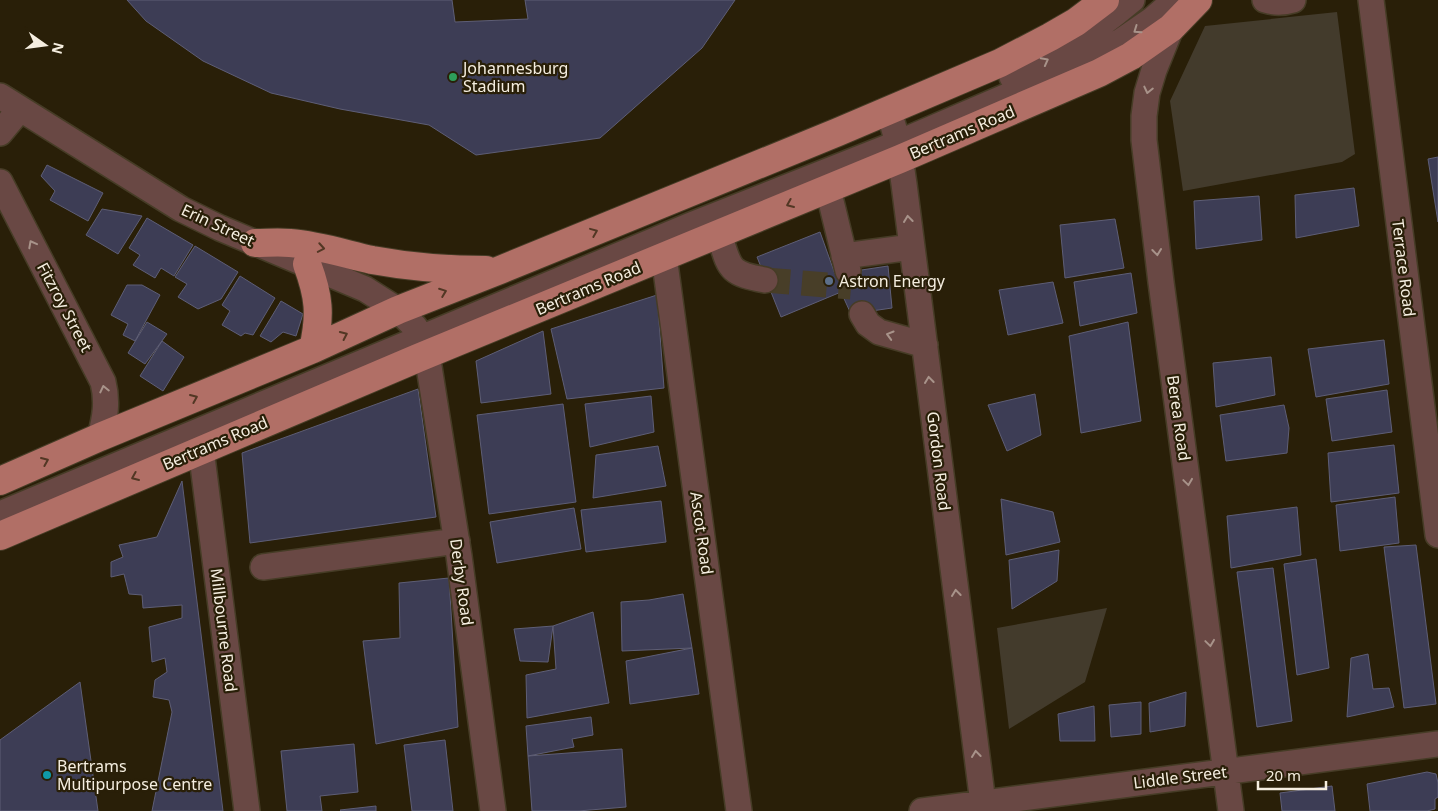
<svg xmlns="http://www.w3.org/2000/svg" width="1438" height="811" font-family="'Noto Sans',sans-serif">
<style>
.green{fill:#433b2c}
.building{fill:#3d3d55;stroke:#5e5e76}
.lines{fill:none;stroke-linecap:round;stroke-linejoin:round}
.minor-tunnel{stroke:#483e28;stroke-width:25;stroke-dasharray:25 12;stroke-linecap:butt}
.minor-casing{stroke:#463c26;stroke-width:28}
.major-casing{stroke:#463c26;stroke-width:30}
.minor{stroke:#694844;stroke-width:25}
.major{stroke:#b16f66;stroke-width:28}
.oneway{stroke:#a8938a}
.oneway2{stroke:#523724}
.leisure-dot{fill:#2e9e5b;stroke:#291f08;stroke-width:2}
.service-dot{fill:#5c6f8a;stroke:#291f08;stroke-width:2}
.culture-dot{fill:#0f9aa8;stroke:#291f08;stroke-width:2}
.labels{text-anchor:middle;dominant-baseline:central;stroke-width:4.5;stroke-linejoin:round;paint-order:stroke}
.poi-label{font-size:16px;fill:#f5eee0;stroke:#291f08;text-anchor:start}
.street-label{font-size:16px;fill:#f5eee0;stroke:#291f08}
</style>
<rect width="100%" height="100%" fill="#291f08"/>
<!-- green -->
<path class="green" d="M1337 12 1355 154 1342 162 1183 191 1170 101 1205 26Z
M1107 608 1085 682 1009 729 997 628Z"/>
<!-- building -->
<path class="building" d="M127 0H452L455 22 528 19 525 0H735L702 48 600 138 476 155 429 125 340 109 271 93 203 61 146 21Z
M1438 157V222L1428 159Z
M47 165 103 193 88 221 50 200 55 191 41 176Z
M1354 188 1359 226 1296 238 1295 195Z
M1259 196 1262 240 1196 249 1194 201Z
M102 209 142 216 118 254 86 235Z
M147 218 193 245 174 276 161 268 155 278 133 265 140 255 129 248Z
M1115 219 1124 268 1065 278 1060 225Z
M820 232 835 274 888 266 892 308 851 314 841 292 781 317 757 257Z
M195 246 238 272 221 299 198 309 178 297 187 284 175 277Z
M1131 273 1137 313 1080 326 1074 282Z
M240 276 275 298 253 335 245 333 241 336 222 325 230 311 222 305Z
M1053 282 1063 323 1008 335 999 290Z
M127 285H142L160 295 135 341 123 335 128 324 111 315Z
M657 295 664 388 567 399 551 329Z
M281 301 303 314 296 336 283 332 271 342 260 336Z
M147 322 167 334 145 364 128 353Z
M1128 322 1141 421 1081 433 1069 336Z
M543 331 551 394 481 403 476 361Z
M1384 340 1389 384 1316 397 1308 349Z
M162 341 184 357 163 391 140 376Z
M1271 357 1275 395 1216 407 1213 363Z
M418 389 436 517 250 543 242 453Z
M1387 390 1392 432 1332 441 1326 399Z
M1035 394 1041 435 1007 451 988 405Z
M651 396 654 432 590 447 585 404Z
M563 404 576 502 489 514 477 415Z
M1284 405 1289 428 1287 453 1226 461 1220 415Z
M1394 445 1399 493 1331 502 1328 453Z
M658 446 666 486 593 498 596 455Z
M182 481 223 811H152L172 712 169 700 153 697 155 680 167 672 165 658 152 662 149 627 182 618V605L143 608 142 595 129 594 124 574 111 577V562L123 557 119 545 157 537Z
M1395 497 1399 543 1340 551 1336 505Z
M1001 499 1053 512 1060 542 1006 555Z
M661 501 666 542 586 552 581 510Z
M1297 507 1301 555 1231 568 1227 516Z
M574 508 581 549 497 563 490 522Z
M1416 545 1436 704 1404 708 1384 547Z
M1059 550 1057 581 1012 609 1009 560Z
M1316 559 1329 668 1297 675 1284 564Z
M1273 568 1292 721 1257 727 1237 572Z
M449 578 458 727 376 744 363 641 400 638 399 583Z
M683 594 692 648 622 651 621 602 649 600Z
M593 612 609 703 527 718 526 675 556 669 553 626Z
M553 626 548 662 520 661 514 629Z
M692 648 699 694 630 704 626 661Z
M1368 654 1373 689 1389 688 1394 707 1347 717 1351 658Z
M80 682 98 811H0V740Z
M1186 692 1185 726 1150 732 1149 703Z
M1141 702V734L1111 737 1109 705Z
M1094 706 1095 741H1060L1058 714Z
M591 717 593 735 572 739 574 747 528 756 526 726Z
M445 740 453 811H412L404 745Z
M354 744 358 792 320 796 322 811H287L281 751Z
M622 749 626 807 578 811H532L528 756Z
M1427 772 1436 774 1438 783V797L1435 799V809L1427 811H1370L1367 784Z
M1332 786 1335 811H1282L1280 793Z
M376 806V811H341L340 810Z"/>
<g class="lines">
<!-- minor-tunnel -->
<path class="minor-tunnel" d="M765 280 851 287"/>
<defs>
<path id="minor" d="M1265 0C1274 3 1283 3 1293 0
M1371 0 1438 535
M1171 28 1154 70 1147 93 1144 116V140L1161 282 1231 811
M1012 77C1057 58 1095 31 1132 0
M0 96 181 209 220 228 365 289 398 310 415 327 427 354 459 556 493 811
M889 111 898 143 904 184 984 811
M0 133 20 109
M0 182 103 382C108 402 105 418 100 437
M828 189 848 271
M719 234C730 268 727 273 765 280
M664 256 739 811
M844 256 912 247
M862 314 868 324 879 332 925 345
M201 449 247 811
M0 514 691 225 898 143 1056 75 1121 41 1153 19 1175 0
M263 567 457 541
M922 811 1438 744"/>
<path id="major" d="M255 243C267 243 278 242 290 243 318 245 345 254 372 260 410 267 448 270 486 270
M307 264C319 296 321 315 313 349
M0 481 100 437 313 349 398 310 500 270 838 132 1000 63 1050 37 1076 22 1105 0
M0 536 418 358 900 159 1099 73 1131 56 1171 28 1198 0"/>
</defs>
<!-- minor casing -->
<use href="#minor" class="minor-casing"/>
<!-- major casing -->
<use href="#major" class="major-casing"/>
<!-- minor -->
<use href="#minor" class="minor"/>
<!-- major -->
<use href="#major" class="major"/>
</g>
<!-- one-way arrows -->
<defs><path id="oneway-chevron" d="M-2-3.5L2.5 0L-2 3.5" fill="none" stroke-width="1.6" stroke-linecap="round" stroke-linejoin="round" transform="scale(1.25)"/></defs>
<g class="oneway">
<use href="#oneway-chevron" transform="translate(1137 30) rotate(145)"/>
<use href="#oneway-chevron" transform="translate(1045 61) rotate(-28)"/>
<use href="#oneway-chevron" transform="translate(1148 90) rotate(103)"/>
<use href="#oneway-chevron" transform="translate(908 219) rotate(-97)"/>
<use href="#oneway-chevron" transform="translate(32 244) rotate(-118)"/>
<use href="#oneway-chevron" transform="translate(1157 252) rotate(83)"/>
<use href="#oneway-chevron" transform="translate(890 335) rotate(-164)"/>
<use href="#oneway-chevron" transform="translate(929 380) rotate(-97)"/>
<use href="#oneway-chevron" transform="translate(104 389) rotate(-103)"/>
<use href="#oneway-chevron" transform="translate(1188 482) rotate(82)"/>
<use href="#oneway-chevron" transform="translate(956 593) rotate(-97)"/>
<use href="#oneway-chevron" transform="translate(1210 643) rotate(82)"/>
<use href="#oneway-chevron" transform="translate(976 754) rotate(-97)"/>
</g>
<g class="oneway2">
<use href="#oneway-chevron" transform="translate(790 204) rotate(157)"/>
<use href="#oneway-chevron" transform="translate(594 232) rotate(-22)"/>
<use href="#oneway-chevron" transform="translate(321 248) rotate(10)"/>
<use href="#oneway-chevron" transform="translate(443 292) rotate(-21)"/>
<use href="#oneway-chevron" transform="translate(344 335) rotate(-25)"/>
<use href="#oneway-chevron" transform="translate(194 398) rotate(-23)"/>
<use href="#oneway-chevron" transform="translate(45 461) rotate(-23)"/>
<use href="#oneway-chevron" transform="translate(135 477) rotate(157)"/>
</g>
<!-- markers -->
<circle class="leisure-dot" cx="453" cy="77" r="5"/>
<circle class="service-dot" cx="829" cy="281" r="5"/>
<circle class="culture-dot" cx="47" cy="775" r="5"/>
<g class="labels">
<!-- poi labels -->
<g class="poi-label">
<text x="463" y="68">Johannesburg<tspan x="463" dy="18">Stadium</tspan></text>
<text x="839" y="281">Astron Energy</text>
<text x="57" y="766">Bertrams<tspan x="57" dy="18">Multipurpose Centre</tspan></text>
</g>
<!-- street labels -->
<g class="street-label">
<text transform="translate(962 132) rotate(-23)">Bertrams Road</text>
<text transform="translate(218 225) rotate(25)">Erin Street</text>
<text transform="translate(1404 268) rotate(83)">Terrace Road</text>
<text transform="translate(588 288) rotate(-23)">Bertrams Road</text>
<text transform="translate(65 307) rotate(62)">Fitzroy Street</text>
<text transform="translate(1179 418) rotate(82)">Berea Road</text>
<text transform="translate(215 443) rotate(-23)">Bertrams Road</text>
<text transform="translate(939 461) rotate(83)">Gordon Road</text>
<text transform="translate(702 533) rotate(82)">Ascot Road</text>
<text transform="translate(462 582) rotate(82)">Derby Road</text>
<text transform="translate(224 630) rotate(83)">Millbourne Road</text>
<text transform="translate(1180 777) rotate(-7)">Liddle Street</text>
</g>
</g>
<!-- north arrow -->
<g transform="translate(45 45) rotate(104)" stroke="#291f08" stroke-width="4" paint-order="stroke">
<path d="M0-4L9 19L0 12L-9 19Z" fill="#f5eee0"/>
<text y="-8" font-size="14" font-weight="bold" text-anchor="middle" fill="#f5eee0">N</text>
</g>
<!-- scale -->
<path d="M1258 781v8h68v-8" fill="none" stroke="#f5eee0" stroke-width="2.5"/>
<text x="1266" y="781" font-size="15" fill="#f5eee0" stroke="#291f08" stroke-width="4" paint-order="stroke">20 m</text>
</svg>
